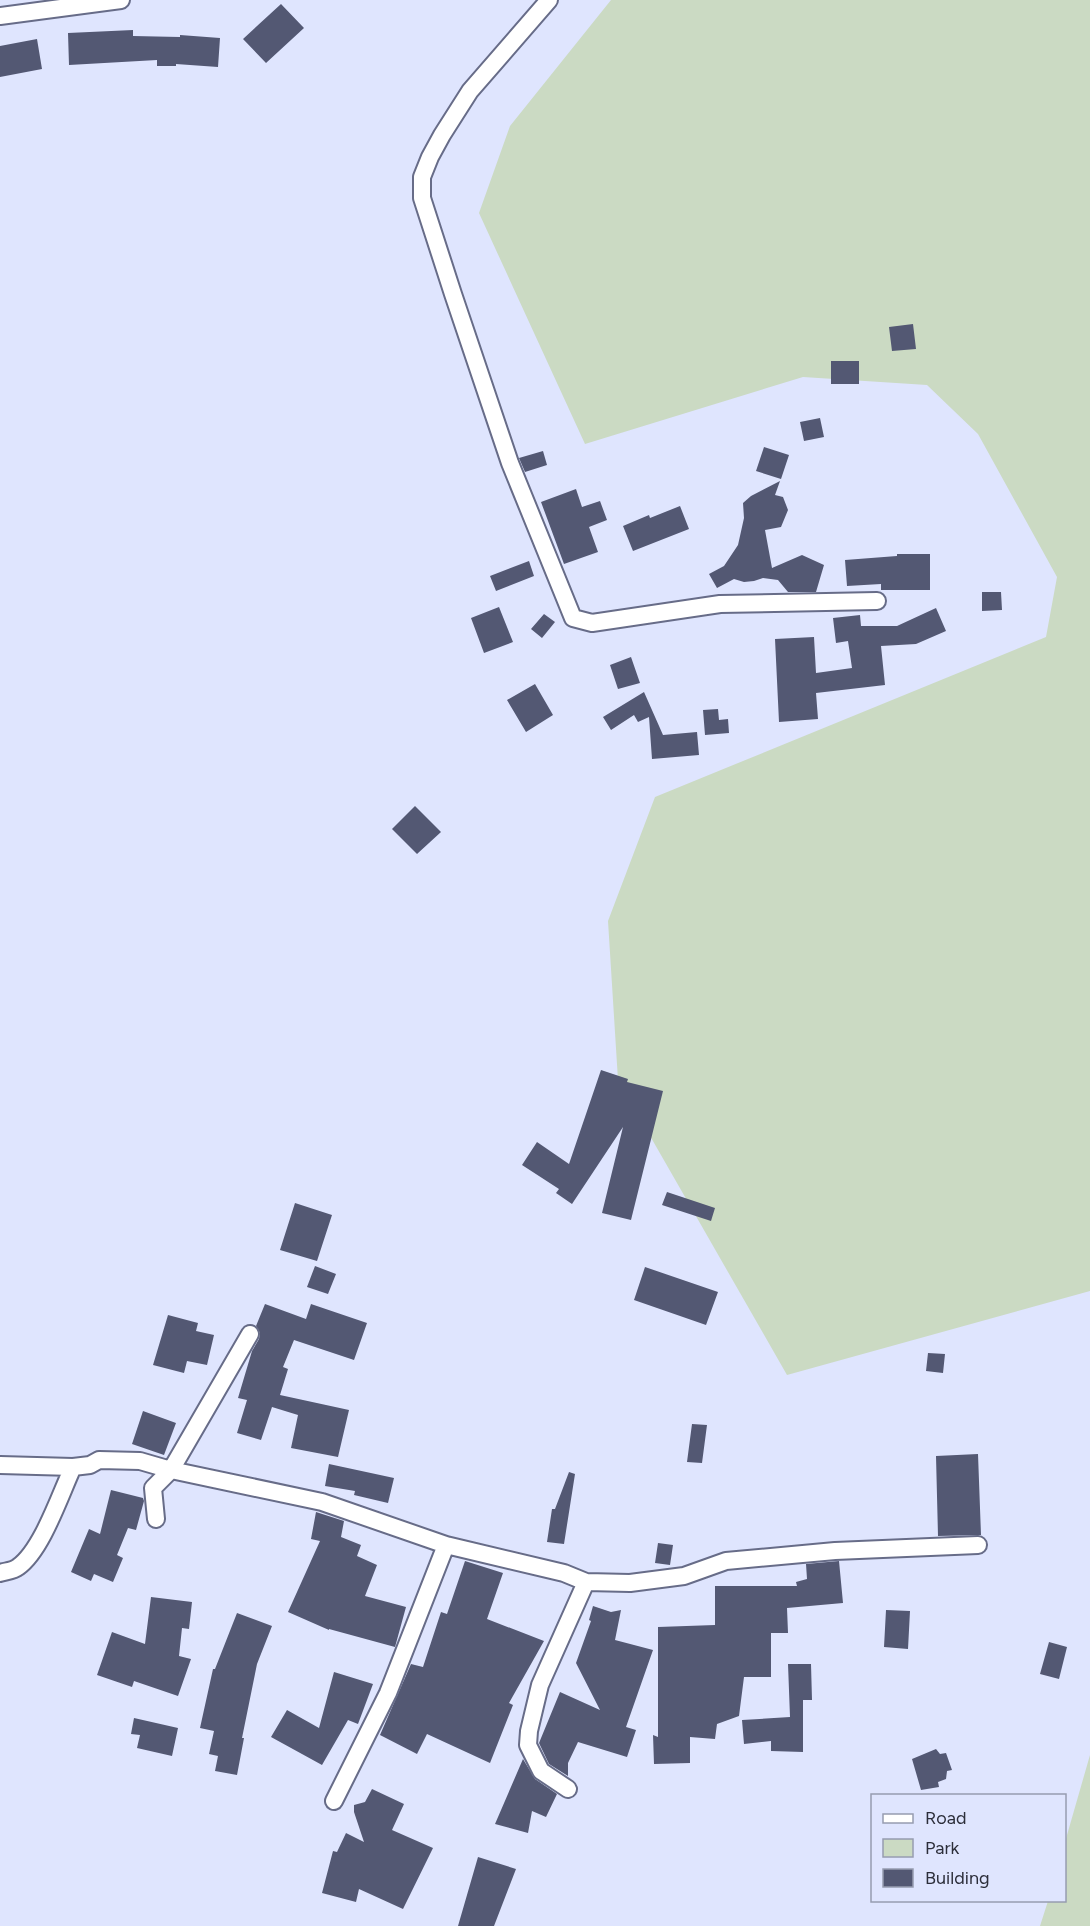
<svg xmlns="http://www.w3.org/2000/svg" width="1090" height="1926" font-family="Figtree,sans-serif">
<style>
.green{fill:#cbdac3}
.building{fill:#535873}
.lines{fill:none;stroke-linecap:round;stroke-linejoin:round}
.minor-casing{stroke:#676c88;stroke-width:20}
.minor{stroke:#fff;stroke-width:16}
</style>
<rect width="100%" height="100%" fill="#dfe5fe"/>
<!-- green -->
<path class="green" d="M611 0H1090V1291L787 1375 618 1080 608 921 655 797 1046 637 1057 577 978 434 927 385 803 377 585 444 479 213 510 126Z
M1090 1755V1926H1040L1048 1901 1064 1900 1065 1842Z"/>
<!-- building -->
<path class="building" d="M281 4 304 28 266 63 243 39Z
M133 30V36L180 37V35L220 38 218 67 176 64V66H157V60L69 65 68 33Z
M37 39 42 69 0 77V46Z
M913 324 916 349 892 351 889 327Z
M831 361H859V384H831Z
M820 418 824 437 804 441 800 422Z
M764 447 789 455 781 479 756 471Z
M543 451 547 465 525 472 519 458Z
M780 481 775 495 783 497 788 510 781 527 765 530 772 568 802 555 824 565 816 592H788L778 580 763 578 754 581 744 582 734 579 717 588 709 574 724 566 738 545 744 518 743 503 751 496Z
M576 489 582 507 600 501 607 520 589 527 598 552 564 564 541 502Z
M680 506 689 529 633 551 623 526 649 515 650 518Z
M897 554H930V590H881V584L847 586 845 560 897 556Z
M529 561 534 576 496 591 490 576Z
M982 592H1001L1002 610 982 611Z
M499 607 513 642 484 653 471 618Z
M936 608 946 631 916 644 881 646 885 685 816 693 818 719 779 722 775 639 814 637 816 673 852 668 848 641 836 643 833 618 860 615 861 626H897Z
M544 614 555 622 542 638 531 629Z
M631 657 640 683 618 689 610 665Z
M535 684 553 715 526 732 507 700Z
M644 692 663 735 697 732 699 755 652 759 649 717 638 722 634 715 611 730 603 717Z
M718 709 719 720 728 719 729 733 705 735 703 710Z
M415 806 441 832 417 854 392 829Z
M601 1070 628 1079 627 1082 663 1091 631 1220 602 1213 623 1127 572 1204 556 1193 559 1189 522 1165 537 1142 569 1164Z
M667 1192 715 1208 711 1221 662 1205Z
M295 1203 332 1215 317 1261 280 1250Z
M315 1266 336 1274 328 1294 307 1287Z
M645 1267 718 1292 706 1325 634 1300Z
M265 1304 306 1319 311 1304 367 1323 354 1360 294 1340 283 1367 288 1369 280 1395 349 1410 338 1457 291 1448 298 1415 272 1407 261 1440 237 1433 247 1400 238 1398 252 1351 259 1339 260 1333 256 1326Z
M168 1315 198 1323 196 1331 214 1335 207 1365 187 1361 184 1373 153 1365Z
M928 1353 945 1354 943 1373 926 1371Z
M143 1411 176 1423 164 1455 132 1444Z
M692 1424 707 1425 702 1463 687 1462Z
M978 1454 981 1535 938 1536 936 1456Z
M329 1464 394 1478 388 1503 354 1495 355 1491 325 1486Z
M569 1472 575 1474 564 1544 547 1542 552 1509H555Z
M111 1490 143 1498 144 1501 136 1530 128 1528 117 1555 123 1558 113 1582 94 1574 91 1581 71 1572 89 1529 100 1534Z
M316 1512 344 1521 341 1537 361 1545 357 1556 377 1565 365 1596 406 1607 395 1647 329 1629V1630L288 1612 320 1541 311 1539Z
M658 1543 673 1545 670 1565 655 1563Z
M465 1561 503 1573 487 1619 544 1641 509 1703 513 1705 490 1763 427 1734 417 1754 380 1735 411 1664 423 1667 441 1612 447 1614Z
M839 1561 843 1603 787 1608 788 1633H771V1677H744L739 1716 717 1724 715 1739 690 1737V1763L654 1764 653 1735 658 1737V1627L715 1625V1586H797L796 1582 807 1579 806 1564Z
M151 1597 192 1602 189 1629 182 1628 179 1656 191 1659 178 1696 134 1681 132 1687 97 1675 112 1632 145 1644Z
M593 1606 611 1612 621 1610 615 1640 653 1650 626 1727 636 1730 627 1757 578 1742 568 1763V1776L549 1764 539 1743 560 1692 600 1710 576 1663 591 1621 589 1620Z
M886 1610 910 1611 908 1649 884 1647Z
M237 1613 272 1626 257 1664 242 1738H244L237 1775 215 1771 218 1756 209 1754 214 1731 200 1728 213 1669H215Z
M1049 1642 1067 1647 1059 1679 1040 1674Z
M788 1664H811L812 1700H803V1752L771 1751V1741L744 1744 742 1720 790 1717Z
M334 1672 373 1684 358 1724 348 1720 322 1765 271 1737 287 1710 319 1728Z
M134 1718 178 1728 172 1756 137 1748 140 1735 131 1734Z
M936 1749 940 1754 946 1753 952 1770 947 1771 946 1779 938 1782 939 1787 921 1790 912 1759Z
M523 1759 535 1779 557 1794 546 1817 532 1811 528 1833 495 1824Z
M372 1789 404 1804 392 1830 433 1848 403 1909 359 1889 356 1902 322 1893 333 1851 337 1852 346 1833 364 1842 354 1812V1805L365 1802Z
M478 1857 516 1869 494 1926H458Z"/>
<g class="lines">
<defs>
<path id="minor" d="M549 0 470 91 442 135 430 157 422 177V198L453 294 510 463 573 618 592 623 720 604 877 601
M0 16 121 0
M0 1465 73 1467
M156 1519 153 1488 171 1470 250 1334
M0 1573C6 1571 13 1571 18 1567 42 1550 60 1495 73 1467L90 1465 99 1460 140 1461 171 1470 322 1502 446 1545 564 1573 586 1582 630 1583 684 1576 726 1561 835 1551 978 1545
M568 1789 541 1771 528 1745 529 1731 540 1685 586 1582
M334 1801 388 1693 446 1545"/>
</defs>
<!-- minor casing -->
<use href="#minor" class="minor-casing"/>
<!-- minor -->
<use href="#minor" class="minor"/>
</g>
<!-- legend -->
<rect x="871" y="1794" width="195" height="108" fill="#dfe5fe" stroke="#979cb0" stroke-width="1.5"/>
<rect x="883" y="1814" width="30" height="9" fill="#ffffff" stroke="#979cb0" stroke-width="1.5"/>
<text x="925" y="1824" font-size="18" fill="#2c2e3a">Road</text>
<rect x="883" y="1839" width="30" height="18" fill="#cbdac3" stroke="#979cb0" stroke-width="1.5"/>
<text x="925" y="1854" font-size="18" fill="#2c2e3a">Park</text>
<rect x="883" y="1869" width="30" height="18" fill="#535873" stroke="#979cb0" stroke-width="1.5"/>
<text x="925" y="1884" font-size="18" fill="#2c2e3a">Building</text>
</svg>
